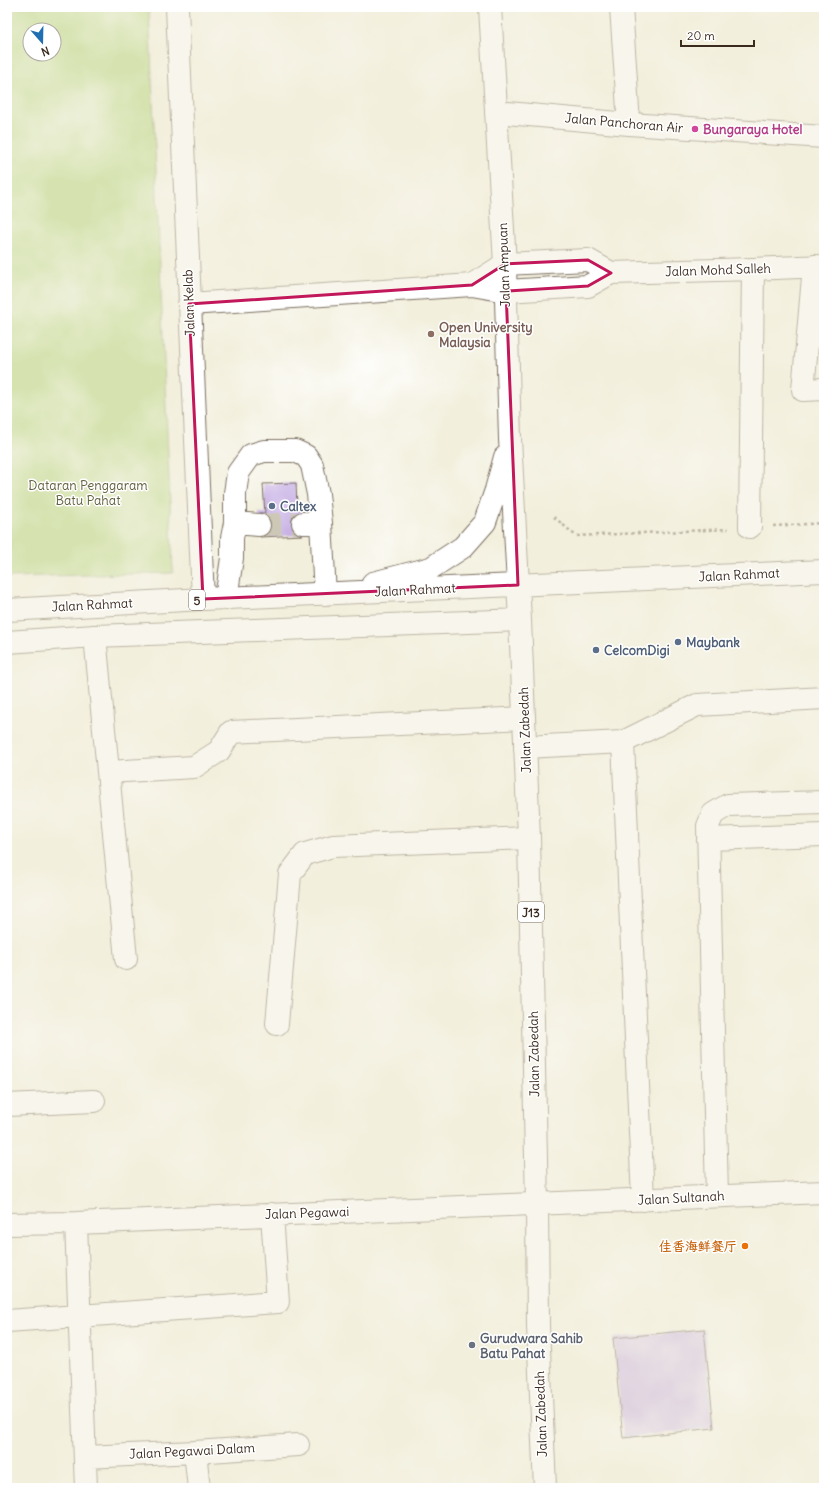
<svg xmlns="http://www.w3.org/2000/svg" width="831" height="1495" font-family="Delius,'LXGW WenKai TC',sans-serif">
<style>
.green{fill:#b4d57c;stroke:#78804d;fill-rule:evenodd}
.building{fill:#c6afe3}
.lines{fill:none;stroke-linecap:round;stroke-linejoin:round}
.minor-tunnel{stroke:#cdc8b6;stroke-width:22;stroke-dasharray:22 11;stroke-linecap:butt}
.minor-casing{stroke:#7b6f60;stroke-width:24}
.major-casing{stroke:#7b6f60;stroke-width:24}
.path{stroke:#7b6f60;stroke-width:2.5;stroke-dasharray:3 3;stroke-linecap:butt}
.minor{stroke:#fff;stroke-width:22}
.major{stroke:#fff;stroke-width:22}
.marked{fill:none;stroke:#c2185b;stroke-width:3;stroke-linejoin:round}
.hotel-dot{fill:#d1479c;stroke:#fff;stroke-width:1.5}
.education-dot{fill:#8d6e63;stroke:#fff;stroke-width:1.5}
.service-dot{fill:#5c6f8a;stroke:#fff;stroke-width:1.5}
.food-dot{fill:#e8710a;stroke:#fff;stroke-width:1.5}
.worship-dot{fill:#6b7280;stroke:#fff;stroke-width:1.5}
.labels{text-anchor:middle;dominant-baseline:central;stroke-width:3;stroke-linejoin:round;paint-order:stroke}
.shield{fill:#fff;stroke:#766a62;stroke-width:1}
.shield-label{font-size:12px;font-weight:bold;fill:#3b2a1e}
.street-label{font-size:13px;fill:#3b2a1e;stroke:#fff}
.hotel-label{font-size:13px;font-weight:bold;fill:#b23c85;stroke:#fff;text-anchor:start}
.education-label{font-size:13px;font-weight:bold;fill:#785e54;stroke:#fff;text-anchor:start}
.park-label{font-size:13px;fill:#5f5d3a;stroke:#fff}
.service-label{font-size:13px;font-weight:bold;fill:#4e5e75;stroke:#fff;text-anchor:start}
.food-label{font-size:13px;font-weight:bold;fill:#c56008;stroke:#fff;text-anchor:end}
.worship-label{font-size:13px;font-weight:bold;fill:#5b616d;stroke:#fff;text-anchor:start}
</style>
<rect width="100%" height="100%" fill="#fff"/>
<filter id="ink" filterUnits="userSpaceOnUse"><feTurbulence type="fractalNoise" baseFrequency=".025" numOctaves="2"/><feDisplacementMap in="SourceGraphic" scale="8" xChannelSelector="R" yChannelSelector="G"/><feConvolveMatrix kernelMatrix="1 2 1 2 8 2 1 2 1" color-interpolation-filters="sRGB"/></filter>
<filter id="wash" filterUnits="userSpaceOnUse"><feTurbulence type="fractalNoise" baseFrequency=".012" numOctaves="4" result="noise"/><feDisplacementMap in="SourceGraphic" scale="16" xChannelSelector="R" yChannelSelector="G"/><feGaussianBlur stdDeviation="0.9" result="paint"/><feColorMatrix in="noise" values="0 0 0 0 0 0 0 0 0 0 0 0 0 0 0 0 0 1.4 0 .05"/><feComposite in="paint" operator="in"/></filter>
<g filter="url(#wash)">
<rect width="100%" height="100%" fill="#f2efdc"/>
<!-- green -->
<path class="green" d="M7 7H149L173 573 7 577ZM30 30H54V54H30Z"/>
<g id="blocks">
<!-- building -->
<path class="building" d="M296 483 297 509H302L303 535 260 537 259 513H265L263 484Z
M704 1329 714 1428 623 1438 613 1338Z"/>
</g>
</g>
<g filter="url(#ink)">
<use href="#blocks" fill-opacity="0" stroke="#7b6f60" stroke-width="1"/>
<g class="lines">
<!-- minor-tunnel -->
<path class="minor-tunnel" d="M259 525 303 523"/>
<defs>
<path id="minor" d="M177 7 203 599
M621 7 629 124
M496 112 629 124 824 137
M814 266 803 390 824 389
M472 285 505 264 588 260 611 273
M189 304 472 285 506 291 588 286 611 273 753 269 824 266
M235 523V493L238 473 251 455 264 451H295L306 456 312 465 318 494 321 523
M303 523H321L325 594
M750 527 753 269
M226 599 232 558V538L235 523 259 525
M95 636 126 959
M525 747 623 742
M108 772 194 767 219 751 231 732 524 718
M708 839 824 835
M277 1024 290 874 305 854 333 846 529 838
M7 1105 94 1101
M717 1196 708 826 713 814 728 805 824 802
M643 1200 623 742 697 705 824 698
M76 1223 86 1488
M7 1224 76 1223 824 1192
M7 1321 278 1302 272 1214
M195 1452 199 1488
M85 1457 195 1452 298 1445"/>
<path id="major" d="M490 7 505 264 510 439 520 620 529 838 537 1204 538 1326 545 1488
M373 583 431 568 463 547 485 522 496 490 505 457
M7 610 203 599 824 571
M7 642 95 636 520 620"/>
</defs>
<!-- minor casing -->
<use href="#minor" class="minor-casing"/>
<!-- major casing -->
<use href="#major" class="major-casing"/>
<!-- path -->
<path class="path" d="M554 517 576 536 728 529
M773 526 824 523"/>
<!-- minor -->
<use href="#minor" class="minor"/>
<!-- major -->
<use href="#major" class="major"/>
</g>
</g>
<!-- marked area -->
<path d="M0 0H831V1495H0ZM588 260 611 273 588 286 506 291 518 585 203 599 189 304 472 285 505 264Z" fill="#f2efdc" fill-opacity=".55" fill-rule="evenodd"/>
<path class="marked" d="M588 260 611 273 588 286 506 291 518 585 203 599 189 304 472 285 505 264Z"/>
<!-- markers -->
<circle class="hotel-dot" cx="695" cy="129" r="4"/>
<circle class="education-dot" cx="431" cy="334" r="4"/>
<g class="service-dot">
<circle cx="272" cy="506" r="4"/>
<circle cx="678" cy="642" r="4"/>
<circle cx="596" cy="650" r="4"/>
</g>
<circle class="food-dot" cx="745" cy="1246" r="4"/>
<circle class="worship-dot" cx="472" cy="1345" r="4"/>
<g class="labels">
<!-- shield labels -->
<g class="shield">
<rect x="189" y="590" width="16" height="20" rx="3"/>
<rect x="518" y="902" width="26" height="20" rx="3"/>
</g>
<g class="shield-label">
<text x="197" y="600">5</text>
<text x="531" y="912">J13</text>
</g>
<!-- street labels -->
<g class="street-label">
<text transform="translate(624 123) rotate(5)">Jalan Panchoran Air</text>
<text transform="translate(504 265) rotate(-92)">Jalan Ampuan</text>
<text transform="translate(718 270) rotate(-2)">Jalan Mohd Salleh</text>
<text transform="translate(189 303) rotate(-92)">Jalan Kelab</text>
<text transform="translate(739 575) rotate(-3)">Jalan Rahmat</text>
<text transform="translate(415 590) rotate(-3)">Jalan Rahmat</text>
<text transform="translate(92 605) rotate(-3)">Jalan Rahmat</text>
<text transform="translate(525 730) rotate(-92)">Jalan Zabedah</text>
<text transform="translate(534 1054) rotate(-91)">Jalan Zabedah</text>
<text transform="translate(681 1198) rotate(-3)">Jalan Sultanah</text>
<text transform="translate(307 1213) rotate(-2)">Jalan Pegawai</text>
<text transform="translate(541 1414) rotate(-92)">Jalan Zabedah</text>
<text transform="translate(192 1451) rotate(-3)">Jalan Pegawai Dalam</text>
</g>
<!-- hotel labels -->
<g class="hotel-label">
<text x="703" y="129">Bungaraya Hotel</text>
</g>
<!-- education labels -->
<g class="education-label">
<text x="439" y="327">Open University<tspan x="439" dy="15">Malaysia</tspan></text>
</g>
<!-- park labels -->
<g class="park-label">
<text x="88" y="485">Dataran Penggaram<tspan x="88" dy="15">Batu Pahat</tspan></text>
</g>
<!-- service labels -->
<g class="service-label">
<text x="280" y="506">Caltex</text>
<text x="686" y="642">Maybank</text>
<text x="604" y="650">CelcomDigi</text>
</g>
<!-- food labels -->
<g class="food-label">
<text x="737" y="1246">佳香海鲜餐厅</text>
</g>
<!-- worship labels -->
<g class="worship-label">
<text x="480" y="1338">Gurudwara Sahib<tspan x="480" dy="15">Batu Pahat</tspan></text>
</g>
</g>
<!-- margin -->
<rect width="831" height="1495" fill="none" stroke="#fff" stroke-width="24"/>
<!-- north arrow -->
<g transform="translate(42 42) rotate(160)"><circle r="19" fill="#ffffff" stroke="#b1aaa5"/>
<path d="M0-3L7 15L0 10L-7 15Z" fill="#1f6fb2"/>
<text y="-6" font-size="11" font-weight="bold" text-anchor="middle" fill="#3b2a1e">N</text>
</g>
<!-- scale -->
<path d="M681 40v6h73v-6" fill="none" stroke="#3b2a1e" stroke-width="2"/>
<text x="687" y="40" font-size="12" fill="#3b2a1e" stroke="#ffffff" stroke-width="3" paint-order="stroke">20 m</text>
</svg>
